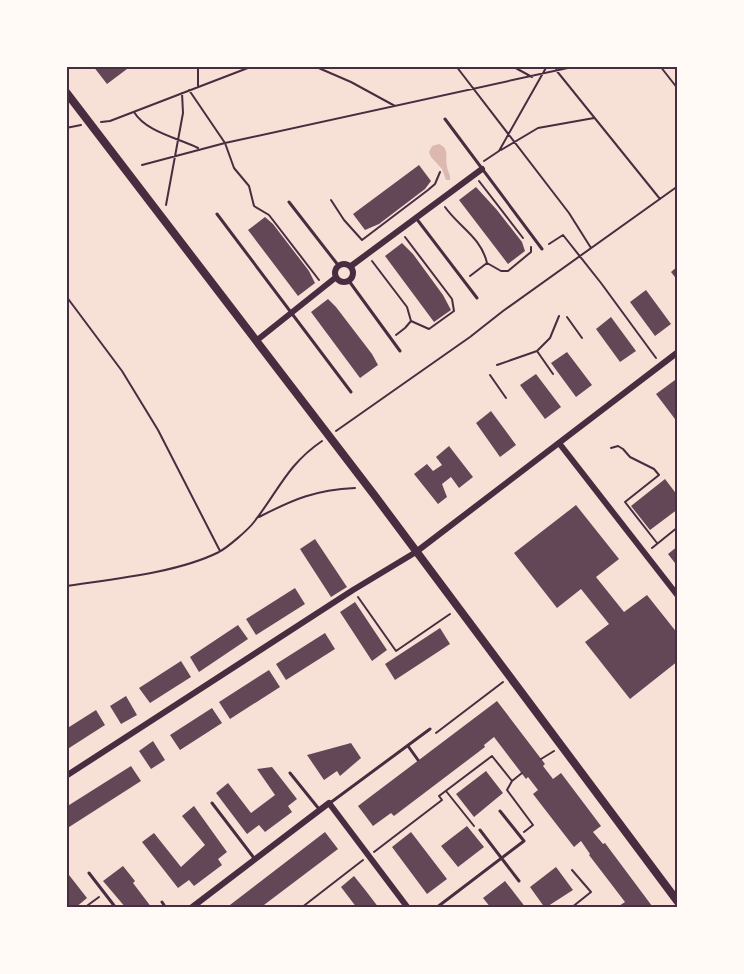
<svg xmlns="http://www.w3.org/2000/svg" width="744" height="974" font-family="'Fira Sans Condensed',sans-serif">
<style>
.water{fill:#dcb8b0}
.building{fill:#644757}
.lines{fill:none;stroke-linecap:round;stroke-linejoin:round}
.path{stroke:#4a2c40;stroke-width:2}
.service{stroke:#4a2c40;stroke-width:3}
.minor{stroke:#4a2c40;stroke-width:6}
.tertiary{stroke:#4a2c40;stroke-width:8}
.neatline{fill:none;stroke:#4a2c40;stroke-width:2}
</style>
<rect width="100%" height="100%" fill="#f7e1d7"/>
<!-- water -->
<path class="water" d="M439 144C450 149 445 156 447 166 447 172 451 173 450 180H446L442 169 431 157 429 152 432 146Z"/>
<!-- building -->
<path class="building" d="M93 66H131L107 84Z
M419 165 431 181 425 189 379 224 365 230 353 214Z
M476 187 497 210 522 242 525 251 508 264 459 200Z
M265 217 273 224 309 271 315 283 298 296 248 230Z
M402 243 413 254 443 295 451 310 434 322 385 256Z
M678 266V281L671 272Z
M646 290 671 324 655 336 630 302Z
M328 299 336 307 372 354 378 365 360 378 311 312Z
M611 317 636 351 620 362 596 329Z
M567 352 592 385 576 397 551 363Z
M536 374 561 407 545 419 520 385Z
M675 380 678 383V423L656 394Z
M491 411 516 445 500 457 476 423Z
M449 446 473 477 459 488 451 477 442 484 447 497 438 504 414 474 427 464 433 471 442 465 436 457Z
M665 479 678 496V509L650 530 631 506Z
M576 505 619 559 596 577 624 612 647 595 678 634V661L630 699 585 642 609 624 581 589 557 608 514 553Z
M315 539 347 587 331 597 300 549Z
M678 546V567L668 554Z
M295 588 305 604 256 635 246 619Z
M355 602 387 650 372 661 340 612Z
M238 625 248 639 199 672 190 657Z
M440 628 450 644 395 680 385 664Z
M325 633 335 649 286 680 276 664Z
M181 661 191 677 150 703 139 688Z
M269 670 280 687 230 719 219 702Z
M126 696 137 715 121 724 110 706Z
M497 701 545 764 543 766 553 779 561 773 601 826 593 832 603 844 605 843 652 906 650 908H616L625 902 589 855 590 854 581 841 574 847 533 794 538 790 528 777 526 779 494 737 484 745 485 747 394 816 391 813 373 826 358 806Z
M212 708 222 723 180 750 170 735Z
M96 710 105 725 66 750V729Z
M153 741 165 760 151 769 139 751Z
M351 743 361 758 340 776 337 771 324 780 307 755Z
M131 766 141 781 66 829V807Z
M272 767 297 799 288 806 292 812 265 832 259 825 247 834 216 793 228 783 251 813 275 795 257 769Z
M486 771 503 793 474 817 456 794Z
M194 806 227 852 218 859 222 865 194 886 189 880 178 888 142 842 154 833 181 867 205 845 182 816Z
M467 826 484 847 458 867 441 846Z
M325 832 338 849 260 908H226Z
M411 832 447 879 427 894 392 847Z
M123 866 135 881 133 883 152 908H126L103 881Z
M556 867 573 890 545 908 530 887Z
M69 875 87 898 75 908H66V877Z
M354 876 366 891 379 908H357L341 887Z
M505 881 526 908H491L483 898Z"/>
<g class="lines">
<!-- path -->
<path class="path" d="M314 66 351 82 395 106
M456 66 569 213 591 248
M512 66 532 77
M660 66 678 89
M556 70 660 199
M198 86V66
M189 90 225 143 234 168 249 186 254 206 269 215 319 280
M134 112C146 132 178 138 198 148
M101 122 110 121 253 66
M66 128 81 125
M501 150 538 128 594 118
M484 161 499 151 547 66
M142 165 225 143 577 66
M479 181 523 238
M331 200 344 220 362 240 428 190 435 184 440 172
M166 205 183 113 182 93
M445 207C459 227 481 237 487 263L501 271H508L531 252V247
M549 244 563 235 601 283 656 358
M372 261 407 307 411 321 429 329 454 311 452 299 405 237
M470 276 487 263
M66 296 122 371 158 430 220 551
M567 317 582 338
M396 335 405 328 411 321
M537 351 553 374
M497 365 537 351 550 338 559 316
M490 375 506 398
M336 431 470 337 503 311 678 186
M611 448 618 446 623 449 630 457 654 469 659 475 625 502 657 543
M259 517C294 499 315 490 355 488
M652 548 678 527
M66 586C113 579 177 573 219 552 228 547 248 530 254 522 279 490 287 465 322 441
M358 597 396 651 450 614
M436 733 503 682
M541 759 554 751
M522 773 512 781 507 790 533 825 524 832
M446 791 474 826
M374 852 442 800 439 796 492 756 512 781
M84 908 99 897
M301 908 363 860
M571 908 591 892 572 870"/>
<!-- service -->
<path class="service" d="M445 119 542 249
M289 202 338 265
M217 214 351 392
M416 218 477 298
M349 281 400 351
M408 746 418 760
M290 773 319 809
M212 803 254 858
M330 803 430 729
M480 830 519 881
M89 873 116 908
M162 902 166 908
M436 908 524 841 500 811"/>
<!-- minor -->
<path class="minor" d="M335 273a9 9 0 1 1 18 0a9 9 0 1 1-18 0Z
M351 266 482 169
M256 341 335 278
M559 443 678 596
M66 776 353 590 416 552 678 352
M191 908 329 803 408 908"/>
<!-- tertiary -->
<path class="tertiary" d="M66 92 375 496 678 902"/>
</g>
<!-- border -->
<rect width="744" height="974" fill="none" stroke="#fffaf5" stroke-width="135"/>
<rect x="68" y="68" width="608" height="838" class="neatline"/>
</svg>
